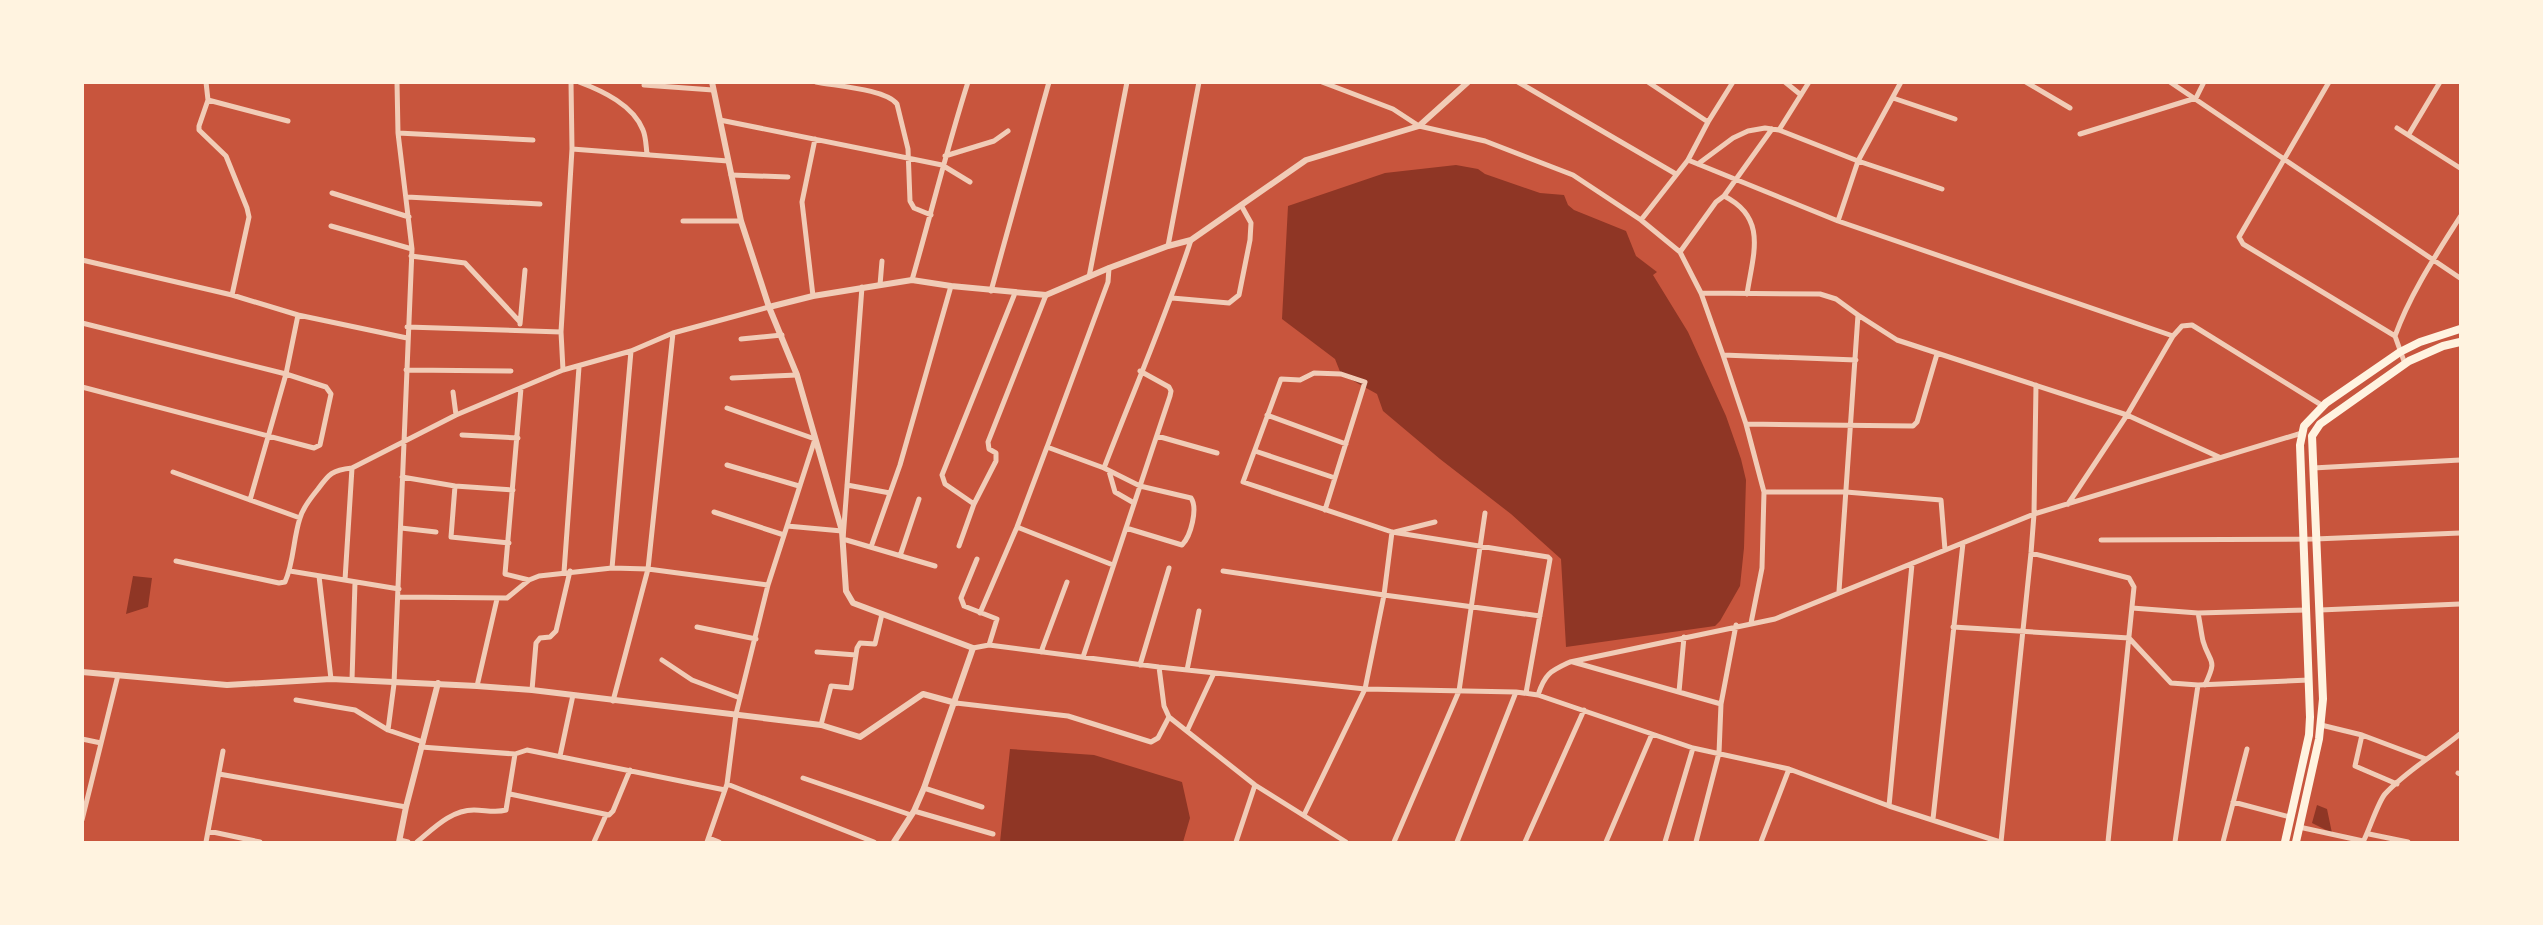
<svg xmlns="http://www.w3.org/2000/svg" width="2543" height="925" font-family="'IBM Plex Sans',sans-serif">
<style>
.water{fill:#8f3625}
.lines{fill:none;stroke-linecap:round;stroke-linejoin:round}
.minor{stroke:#f1ccb7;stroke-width:5}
.tertiary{stroke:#f1ccb7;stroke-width:6}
.primary{stroke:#fff3e0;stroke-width:8}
</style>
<rect width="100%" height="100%" fill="#c8553d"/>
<!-- water -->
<path class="water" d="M1456 165 1478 169 1485 174 1540 193 1564 195 1568 205 1574 210 1626 231 1636 256 1657 272 1653 275 1688 332 1726 416 1741 459 1746 480 1744 548 1740 586 1720 621 1715 626 1566 647 1561 559 1511 514 1440 459 1383 411 1377 394 1341 374 1335 359 1282 319 1288 206 1385 173Z
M133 576 152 578 148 607 126 614Z
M1010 749 1094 755 1182 782 1190 818 1183 842H1000Z
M2317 805 2327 809 2332 833 2312 823Z"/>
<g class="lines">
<!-- minor -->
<path class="minor" d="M206 82 208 100 199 126V130L226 156 247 208 249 217 232 295
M579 82C603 91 633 105 643 130 646 137 646 146 647 154
M816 82C835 86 886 89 897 104L908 149 910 201 914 208 931 215
M1322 82 1393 109 1419 126 1485 141 1573 175 1641 220 1680 252 1701 293 1723 355 1746 424 1764 492 1762 568 1751 623
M1518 82 1676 174
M1648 82 1708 122 1688 160 1838 221 2173 336 2127 415 2068 504
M1785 82 1801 95
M2026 82 2070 108
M2170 82 2460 278
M2329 82 2239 237 2243 244 2395 336
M644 85 713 90
M1893 98 1955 119
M208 100 288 121
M720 120 942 165 970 182
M1708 122 1733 82
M2397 128 2460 168
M1779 130 1809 82
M398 133 533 140
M2080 134 2196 98 2204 82
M2409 134 2440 82
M572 149 728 161
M945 156 994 141 1008 131
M1698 164 1733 138 1748 131 1765 128 1779 130 1858 161 1942 189
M731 175 788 177
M332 193 409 217
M1724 196 1772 129
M407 197 540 204
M1641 220 1688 160
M683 221H741
M1838 221 1858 161 1901 82
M331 226 412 249
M1168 246 1199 82
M1680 252 1716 202 1724 196C1768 218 1753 254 1747 294
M411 256 465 263 520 322
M82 260 232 295 298 315
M1109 268 1108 282 1047 447 1104 468C1133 392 1166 317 1191 240
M1089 277 1127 82
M912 280C931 214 947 148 968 82
M880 285 882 261
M862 287 843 539 935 566
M991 291 1049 82
M1701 293 1820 294 1836 299 1858 315 1839 591
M813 296 802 202 815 139
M1172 298 1229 303 1239 295 1250 240 1251 223 1241 205
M1858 315 1897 340 2127 415 2219 457
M82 323 286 374 326 387 331 394 320 445 314 448 82 387
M520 324 525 270
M407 327 561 332
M2173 336 2182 326 2192 325 2323 406
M741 339 782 335
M1723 355 1856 360
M2405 364 2395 336C2410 294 2436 255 2460 217
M406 370 511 371
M563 370 561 332 572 149 571 82
M732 378 797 375
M521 388 505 574 529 580
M453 392 456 415
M1267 415 1346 444
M1746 424 1913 426 1917 422 1937 354
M462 435 518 438
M1157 436 1217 453
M1255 451 1335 478
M727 465 799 486
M1104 468 1140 486 1191 498C1198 508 1191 536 1182 545L1126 528
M2313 468 2460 460
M1109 471 1115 492 1134 503
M173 472 300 518
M402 477 455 486 513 490
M847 485 890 493
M455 486 451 537 509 543
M1764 492H1846L1941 500 1945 550
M250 500 286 374 298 315 407 338
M974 504 945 484 942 475 1015 293
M1325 510 1365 382 1341 374 1314 373 1300 380 1281 379 1243 482 1392 532 1548 557 1550 559 1526 693
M714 512 784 535
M787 526 842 531
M1017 527 1113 565
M401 528 436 532
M1392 532 1384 595 1540 616
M1395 532 1435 522
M2101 540 2315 539 2460 533
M959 546 974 504 996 461V453L989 449 988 442 1046 295
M871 547 900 465 951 286
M2031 553 2129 578 2134 587 2108 842
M900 556 919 499
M977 559 961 598 964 606 997 619 989 645
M176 561 279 583 285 582C294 562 293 539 300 518 303 507 311 498 318 489 329 474 332 470 352 468L456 415 563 370 631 351 673 333 769 307
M612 568 631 351
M290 571 399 589
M1223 571 1384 595 1365 689 1304 815
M564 572 579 367
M319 576 331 679
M345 580 352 468
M398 597 507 598 529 580 539 576 612 568 648 569 768 585
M2132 608 2198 613 2307 610
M2320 610 2460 604
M980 613 1017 527 1047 447
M2198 613C2200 622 2201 632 2203 641 2210 665 2218 657 2205 685
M697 627 756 639
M1953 627 2129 638 2171 683 2198 685 2309 680
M973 648 989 645 1159 667 1365 689 1516 692 1538 695 1693 748 1789 769 1889 806 2000 842
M817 652 856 655
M1041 652 1067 582
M1083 657 1170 396 1171 391 1169 387 1140 371
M662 660 692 680 740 698
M1573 662 1721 704
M1140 665 1169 568
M1159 667 1164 706 1169 717 1255 785 1346 842
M1187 670 1199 611
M352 680 355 582
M477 686 497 599
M532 690 536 643 540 638 550 637 556 631 570 571
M1679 692 1684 637
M1538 695C1545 673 1551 671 1570 662L1775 619 2034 514 2302 433
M296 700 355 710 388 730 423 742
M613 701 648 569 673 333
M956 703 1068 716 1151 742 1158 738 1169 717
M821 725 831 686 851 688 857 648 860 643 875 644 882 614
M2321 725 2362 735 2426 759
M388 730 394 684 412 249 398 133 397 82
M1187 731 1214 673
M2362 735 2355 766 2397 784
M82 739 101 743
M421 747 515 754 527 750 725 790
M560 756 573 695
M2458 773 2460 774
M219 774 406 807
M803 778 911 815
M727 784 874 842
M924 788 982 807
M510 794 609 815 613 811 630 770
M2233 802 2290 817
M1889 806 1912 564
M914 811 993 834
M1933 819 1963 543
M82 820 118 675
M2299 827 2363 841
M208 831 260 842
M2369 834 2408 842
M709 838 719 842
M400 840 408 842
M206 842 223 751
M417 842C434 828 451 810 474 810 485 810 496 813 506 810L515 754
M594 842 606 815
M707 842 727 784 736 714 768 585 815 439 727 408
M1236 842 1255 785
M1394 842 1459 691 1485 513
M1457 842 1516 692
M1525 842 1584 710
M1606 842 1652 734
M1665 842 1693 748
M1696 842 1719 753 1721 704 1736 625
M1761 842 1789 769
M2001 842 2031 553 2034 514 2036 385
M2175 842 2198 685
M2223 842 2247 749
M2363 842C2369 831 2378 802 2385 794 2406 771 2436 754 2460 734"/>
<!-- tertiary -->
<path class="tertiary" d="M712 82 741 221 769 307 797 375 842 531 846 591 853 603 973 648 924 788 914 811 894 842
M769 307 813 296 912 280 951 286 1046 295 1109 268 1168 246 1191 240 1306 160 1419 126 1468 82
M82 672 227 685 331 679 477 686 532 690 821 725 860 737 923 694 956 703
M399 842 406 807 438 683"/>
<!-- primary -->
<path class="primary" d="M2285 842 2309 735 2310 717 2300 445 2304 426 2326 403 2400 352 2420 342 2460 329
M2296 842 2319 739 2323 699 2312 436 2320 424 2409 361 2443 346 2460 342"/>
</g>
<!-- border -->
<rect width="2543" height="925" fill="none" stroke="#fff3e0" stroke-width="168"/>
</svg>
